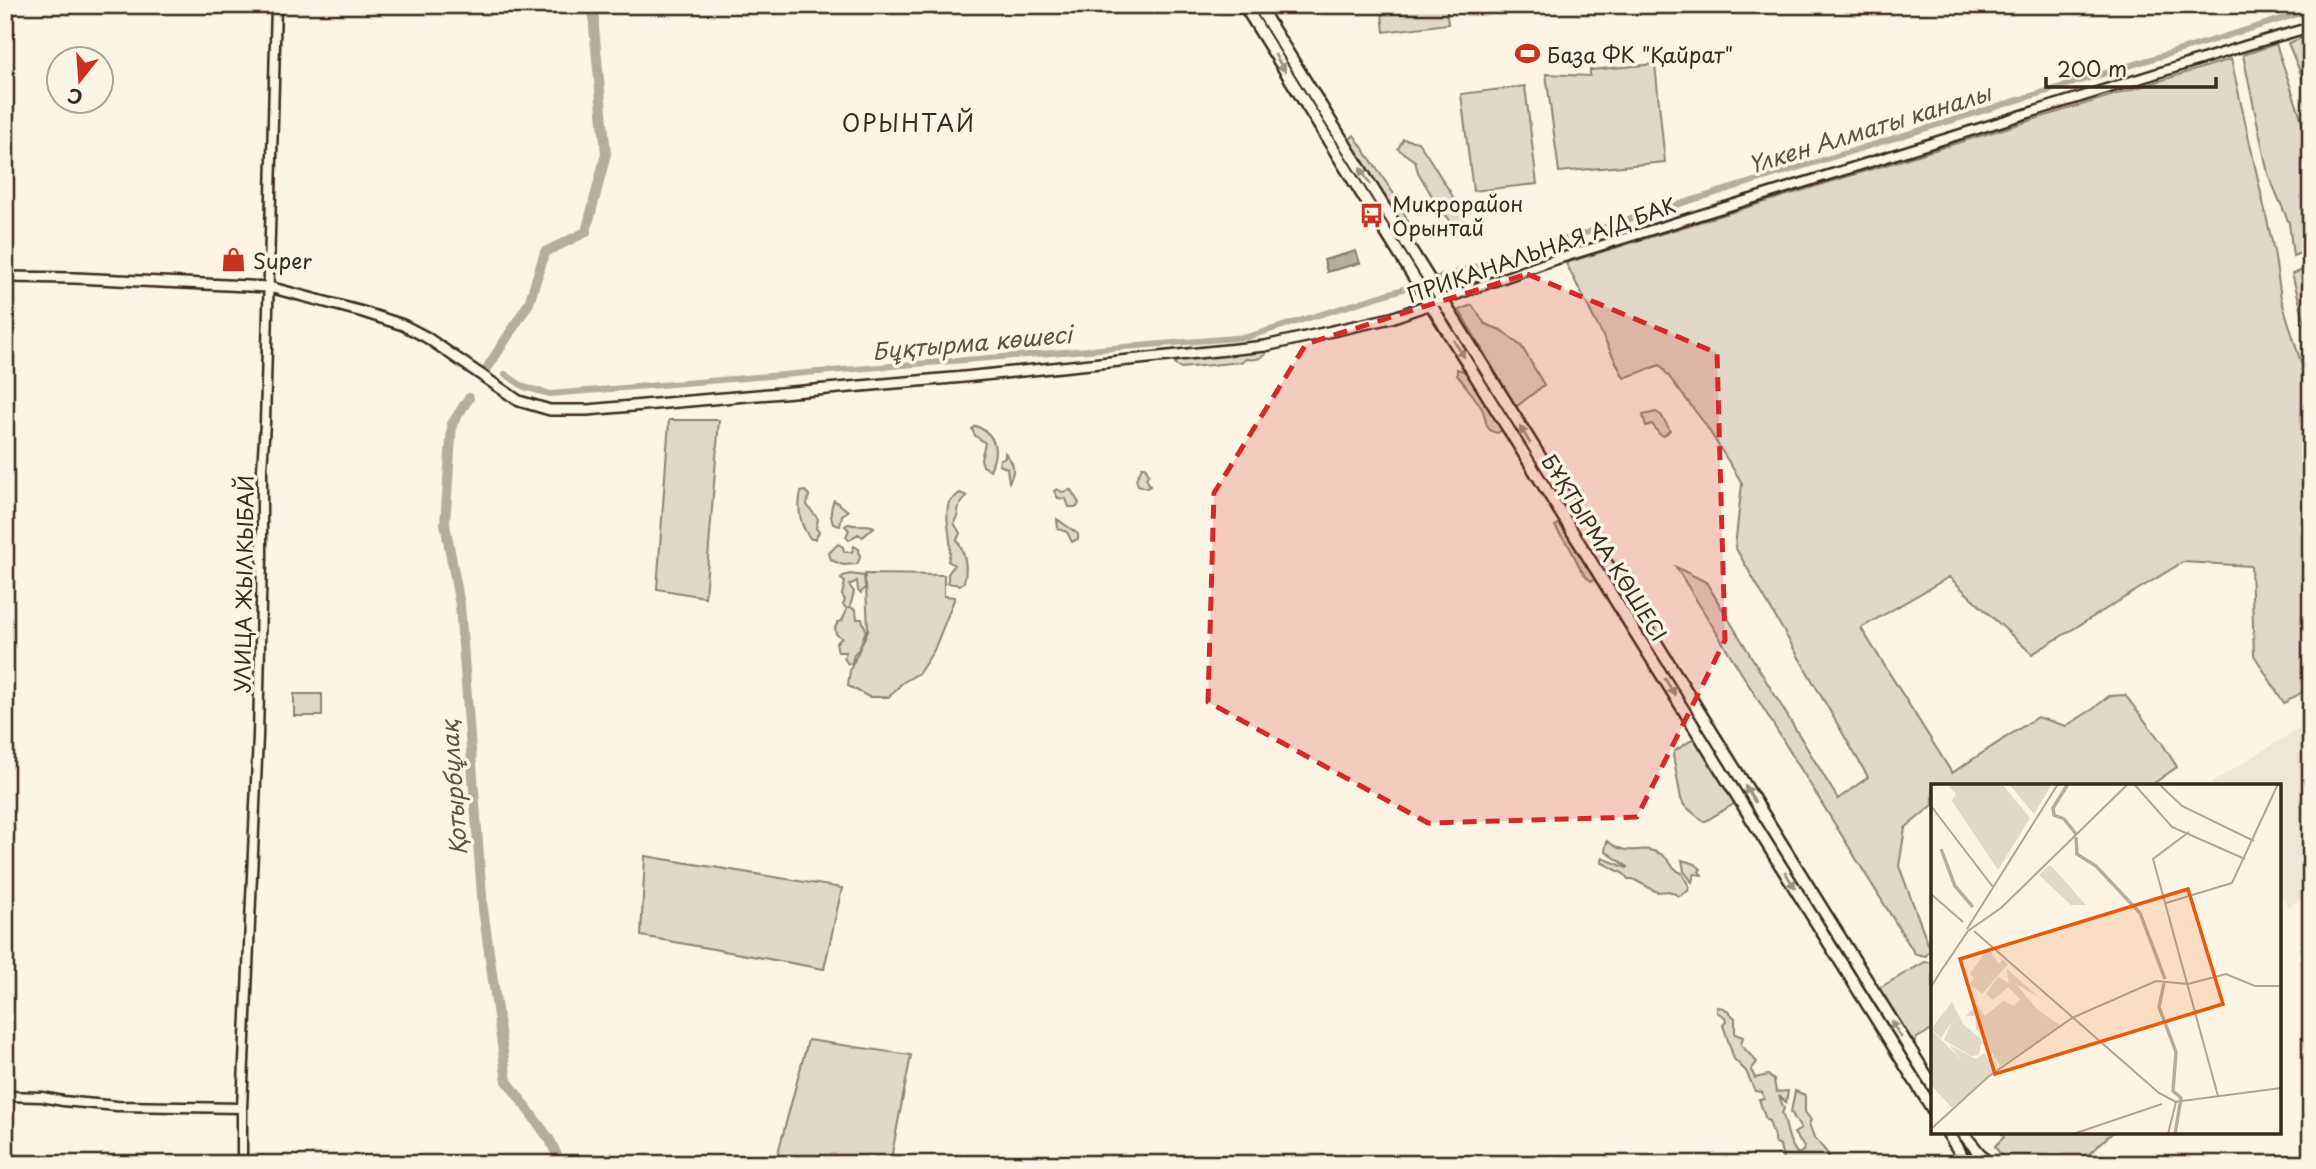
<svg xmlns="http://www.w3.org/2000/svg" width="2316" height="1169" font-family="'Playpen Sans',sans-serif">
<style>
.built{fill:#eee6d6}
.green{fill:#e0d8c8;stroke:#8e8173;stroke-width:2}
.water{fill:#b7ad9e;stroke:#85796b;stroke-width:2}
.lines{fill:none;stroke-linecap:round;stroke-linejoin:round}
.canal{stroke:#b7ad9e;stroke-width:6}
.river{stroke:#b7ad9e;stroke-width:10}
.tertiary-casing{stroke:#3b2a1e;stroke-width:13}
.secondary-casing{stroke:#3b2a1e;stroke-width:14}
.primary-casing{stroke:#3b2a1e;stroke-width:15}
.tertiary{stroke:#fcf5e5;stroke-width:8}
.secondary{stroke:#fcf5e5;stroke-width:9}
.primary{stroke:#fcf5e5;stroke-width:10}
.oneway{fill:#9c9082}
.marked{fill:#d62828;fill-opacity:0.2;stroke:#d62828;stroke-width:5;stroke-dasharray:14 9;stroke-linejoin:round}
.labels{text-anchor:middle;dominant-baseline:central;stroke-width:7;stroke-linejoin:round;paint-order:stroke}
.poi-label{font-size:21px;fill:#3b2a1e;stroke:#fcf5e5;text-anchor:start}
.street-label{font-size:21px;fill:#3b2a1e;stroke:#fcf5e5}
.neighbourhood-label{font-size:23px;letter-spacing:2px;fill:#3b2a1e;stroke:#fcf5e5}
.water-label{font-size:23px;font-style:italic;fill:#605144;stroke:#fcf5e5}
.inset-river{fill:none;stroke:#b7ad9e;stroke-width:3.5}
.inset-road{fill:none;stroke:#afa495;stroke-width:2}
.view{fill:#e8590c;fill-opacity:0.15;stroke:#e8590c;stroke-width:3.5}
.inset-edge{fill:none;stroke:#3b2a1e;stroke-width:3.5}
</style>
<rect width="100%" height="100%" fill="#fcf5e5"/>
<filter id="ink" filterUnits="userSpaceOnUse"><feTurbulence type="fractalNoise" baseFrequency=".0143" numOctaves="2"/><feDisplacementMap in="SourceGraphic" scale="14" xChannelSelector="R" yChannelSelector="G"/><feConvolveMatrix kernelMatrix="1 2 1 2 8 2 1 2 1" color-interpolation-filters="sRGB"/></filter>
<g filter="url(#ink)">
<!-- built -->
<path class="built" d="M2311 721V903L2299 899 2289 907 2279 892V786H2212L2211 783Z"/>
<!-- green -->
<path class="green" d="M1249 5H1253L1403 244 1400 246Z
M1381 5H1446L1448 24 1384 32Z
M2311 35V98L2288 43Z
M2276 44 2311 147V249L2293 256 2289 223 2268 174 2243 55Z
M2231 59 2274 251 2281 298 2301 363 2311 383V687L2284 703 2254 655 2251 566 2183 562 2032 654 1949 577 1861 628 1952 773 2037 717 2066 726 2093 709 2109 696 2125 695 2162 743 2177 767 2150 786H1933V805L1905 828 1899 866 1930 949 1926 956 1915 954 1676 567 1706 582 1838 799 1868 777 1735 547 1742 483 1705 424 1660 365 1624 378 1566 263Z
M1655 64 1665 162 1559 172 1546 74 1590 76V70Z
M1525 86 1537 184 1473 191 1461 94Z
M1354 135 1398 200 1416 238 1413 243 1408 240 1348 146 1349 140Z
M1403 139 1418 142C1428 155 1436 170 1445 184 1453 194 1456 207 1465 216L1463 234 1459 235 1447 216 1443 215 1418 172 1415 161 1398 149Z
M1405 247 1505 410 1506 413 1402 249Z
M2311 267V345L2292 274Z
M1472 305 1485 324 1501 330 1522 347 1544 385 1516 407 1459 310Z
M1262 349 1266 354C1261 359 1253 360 1246 359L1241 362 1181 368 1175 365 1176 361 1181 359 1242 353Z
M1457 369C1476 373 1480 391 1488 407 1493 415 1501 420 1501 431L1497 433C1484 430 1487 421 1483 411 1481 405 1462 381 1457 375Z
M1656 412 1661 415 1670 430 1664 436 1659 434 1652 424 1646 426 1643 415Z
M669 420H719L705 597 657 589Z
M1511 422 1515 424 1588 541 1587 544Z
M976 426C998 435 998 452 990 470L983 466 981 459 985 443C979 437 975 439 972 429Z
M1005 453C1014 463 1016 470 1009 482L1007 468 999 465 1000 459 1005 458Z
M1142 467H1145L1149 474 1146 478 1150 486 1147 488 1138 485 1136 479Z
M1057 489 1062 492 1071 490 1079 503 1077 507H1069L1066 499 1058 498 1054 491Z
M805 491 809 495 807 505 818 519 816 528 819 532 815 539H811C800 527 797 508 801 492Z
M960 493 967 496 957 509 958 514 954 523 960 533 957 540C965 552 968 568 964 582L960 585 948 583V574L954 565 948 561C955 541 943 522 949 502Z
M834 500 848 511 842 515 840 526 833 524C830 516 830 508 834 500Z
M1057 519 1078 534V539L1072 542 1067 532 1058 529Z
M848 524C857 527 866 523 874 527L863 537 858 534 849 540 846 537 849 530 845 526Z
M1559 524 1562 525 1595 577V580L1591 581C1580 573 1576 558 1569 546 1564 539 1559 534 1555 526Z
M838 544 843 547 844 552H852L854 546 859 549 860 558 857 564 843 565 831 560 829 553Z
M1593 551 1840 946 1841 951 1592 554Z
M850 574 864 576 865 586V574L944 575V596L955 597 934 650 919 673 902 683 889 697H869L848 686 850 670 868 630 866 586 861 593 858 591 857 581 849 585 854 592 850 607 856 610 857 619H862L866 630 859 649 854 654 852 663 848 664 844 658 846 652H838L836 643 842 638 836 634 835 628 838 622 842 621 847 609 843 605 845 600 842 595 845 582 841 579 843 576Z
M294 694H322V716H294Z
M1695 738 1737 802 1704 822 1684 805 1681 799 1673 755 1675 751Z
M1607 841C1633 860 1638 842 1661 854 1670 859 1672 870 1682 873L1689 886 1688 891 1679 896 1669 891 1657 892 1633 879H1628L1624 874 1601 862 1603 858 1627 868 1628 867 1605 851Z
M645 856 842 888 824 969 641 936Z
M1682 860 1695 864 1701 869 1699 871 1702 875 1694 874 1692 882 1684 871Z
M1845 957 1886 1019 1885 1022 1844 959Z
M1925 962 1933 963V1029L1917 1038 1914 1043 1879 988Z
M1717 1007 1724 1008 1735 1018V1034L1743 1037 1741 1045 1757 1062 1751 1070 1755 1078 1768 1075 1774 1080 1776 1092 1788 1091 1786 1102 1779 1096 1784 1109 1782 1113C1788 1128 1787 1142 1798 1154L1803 1151 1804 1147 1794 1133 1801 1129 1791 1112 1795 1091 1805 1095V1112L1811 1120 1809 1124 1814 1137 1828 1154 1831 1164H1784L1780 1145 1776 1143 1769 1121 1766 1120 1759 1099H1764L1762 1092 1755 1091 1746 1071 1734 1059 1723 1025 1726 1022 1725 1017 1717 1012Z
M1890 1030 1894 1032 1933 1094V1102Z
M808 1040 911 1055 890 1164H775Z
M2001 1132H2113L2078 1164H2006L1995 1146 2004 1137Z"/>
<!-- water -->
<path class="water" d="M1356 251 1360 263 1327 272 1324 260Z"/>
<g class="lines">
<!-- canal -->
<path class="canal" d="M505 374 524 387 550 394 1247 337 2311 10"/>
<!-- river -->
<path class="river" d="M488 367 529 303 545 252 586 232 606 154 594 27V5
M469 398 452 424 445 524 460 605 483 909 507 1081 550 1140 561 1164"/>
<defs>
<path id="tertiary" d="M1442 300 1548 262 2248 45 2311 27
M5 1096 42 1097 63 1101 117 1106 242 1108
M242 1164V1108L258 736 262 557V469L265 423 276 5"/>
<path id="secondary" d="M5 277 75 278 269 287 363 312 403 325 426 337 519 401 550 410H587L964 377 1265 346 1391 318 1442 300"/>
<path id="primary" d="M1244 5 1933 1110
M1258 5 1933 1086
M1947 1132 1967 1164
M1962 1132 1988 1164"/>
</defs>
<!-- tertiary casing -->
<use href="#tertiary" class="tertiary-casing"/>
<!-- secondary casing -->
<use href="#secondary" class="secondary-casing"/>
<!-- primary casing -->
<use href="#primary" class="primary-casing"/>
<!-- tertiary -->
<use href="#tertiary" class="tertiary"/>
<!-- secondary -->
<use href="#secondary" class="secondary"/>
<!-- primary -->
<use href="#primary" class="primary"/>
</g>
<!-- one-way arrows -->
<defs><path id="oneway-solid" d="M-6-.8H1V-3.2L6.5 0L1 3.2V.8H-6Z" transform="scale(1.75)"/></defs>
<g class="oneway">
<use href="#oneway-solid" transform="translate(1280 63) rotate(58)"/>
<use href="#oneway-solid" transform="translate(1365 176) rotate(-122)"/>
<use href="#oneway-solid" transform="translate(1459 349) rotate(58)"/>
<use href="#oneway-solid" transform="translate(1525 435) rotate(-122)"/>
<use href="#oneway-solid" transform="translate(1670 687) rotate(58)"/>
<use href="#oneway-solid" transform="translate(1750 794) rotate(-122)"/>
<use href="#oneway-solid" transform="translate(1790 880) rotate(58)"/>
<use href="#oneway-solid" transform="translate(1896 1029) rotate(-122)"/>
</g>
</g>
<!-- marked area -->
<path class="marked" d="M1527 274 1717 353 1725 640 1637 817 1428 823 1208 702 1214 493 1306 344Z"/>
<!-- icons -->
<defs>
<symbol id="stadium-bare" viewBox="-9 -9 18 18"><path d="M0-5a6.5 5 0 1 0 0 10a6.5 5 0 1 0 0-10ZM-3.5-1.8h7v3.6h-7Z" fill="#c8321e" stroke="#fcf5e5" stroke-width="2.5" paint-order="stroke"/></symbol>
<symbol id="bus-bare" viewBox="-9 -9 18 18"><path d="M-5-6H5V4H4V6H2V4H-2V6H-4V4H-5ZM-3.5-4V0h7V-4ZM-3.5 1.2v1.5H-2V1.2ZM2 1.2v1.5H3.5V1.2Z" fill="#c8321e" stroke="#fcf5e5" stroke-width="2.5" paint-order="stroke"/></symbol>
<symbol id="shop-bare" viewBox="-9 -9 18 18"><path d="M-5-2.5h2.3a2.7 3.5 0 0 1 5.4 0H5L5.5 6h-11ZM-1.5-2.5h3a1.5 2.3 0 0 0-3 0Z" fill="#c8321e" stroke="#fcf5e5" stroke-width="2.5" paint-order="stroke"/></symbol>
</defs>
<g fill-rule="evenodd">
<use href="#stadium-bare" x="1510" y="36" width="35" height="35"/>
<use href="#bus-bare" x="1354" y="198" width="35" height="35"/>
<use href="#shop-bare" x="216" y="242" width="35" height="35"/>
</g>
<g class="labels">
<!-- poi labels -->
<g class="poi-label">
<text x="1547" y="54">База ФК "Қайрат"</text>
<text x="1392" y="203">Микрорайон<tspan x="1392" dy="24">Орынтай</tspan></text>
<text x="253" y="260">Super</text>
</g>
<!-- street labels -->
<g class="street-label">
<text transform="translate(1541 249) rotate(-19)">ПРИКАНАЛЬНАЯ А/Д БАК</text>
<text transform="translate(1605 547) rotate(58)">БҰҚТЫРМА КӨШЕСІ</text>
<text transform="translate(243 584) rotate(-89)">УЛИЦА ЖЫЛКЫБАЙ</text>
</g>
<!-- neighbourhood labels -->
<g class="neighbourhood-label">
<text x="909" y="122">ОРЫНТАЙ</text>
</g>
<!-- water labels -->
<g class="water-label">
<text transform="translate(1869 128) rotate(-17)">Үлкен Алматы каналы</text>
<text transform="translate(972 342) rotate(-5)">Бұқтырма көшесі</text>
<text transform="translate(453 788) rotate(-94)">Қотырбұлақ</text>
</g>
</g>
<!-- overview -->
<g transform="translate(1931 784)">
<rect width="350" height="350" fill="#fcf5e5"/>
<path d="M16 0H71L99 34 67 86 21 17 25 10ZM78 0H121L103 30ZM119 81 125 87 155 121H140L108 91ZM57 164 68 180 72 175 77 180 51 210 39 200 43 194 39 190ZM75 184 110 215 85 200 106 225 130 242 70 282 45 244 44 232H35L46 220 54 232 72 217 83 222 89 215 77 203 62 216 55 210 67 193 78 199ZM21 218 32 240 58 262 50 260 48 271 40 272 13 256 20 239 10 254 0 245ZM0 246 33 278 18 261 45 275 53 269 65 285 21 324 0 301Z" fill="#e0d8c8"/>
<path class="inset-river" d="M137 0 122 24 123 31 133 35 145 50M145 53 146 70 165 82 209 129 234 195M10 65 24 102 42 123M233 199 228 223 245 268 242 307 250 314 244 350"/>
<path class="inset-road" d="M203 0 241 43 314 75M228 0 251 22 323 57M0 22 62 103M258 48 222 75 287 312M0 110 32 138M235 119 301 99 347 0M36 145 127 0M43 147 228 309 245 318M12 184 37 147 70 124 197 0M0 203 13 182M141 234 225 197 257 200 295 190 324 202H350M243 318 350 304M0 345 57 293 141 234M142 350 231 320M237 350 245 318"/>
<path class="view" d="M257 105 292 220 64 290 29 175Z"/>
<rect width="350" height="350" class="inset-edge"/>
</g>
<!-- margin -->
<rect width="2316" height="1169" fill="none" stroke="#fcf5e5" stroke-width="28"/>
<rect x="14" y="14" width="2288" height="1141" fill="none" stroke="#3b2a1e" stroke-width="2.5" filter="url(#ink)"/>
<!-- north arrow -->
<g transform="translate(80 80) rotate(197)"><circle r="33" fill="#fcf5e5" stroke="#afa495" stroke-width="2"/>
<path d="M0-5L12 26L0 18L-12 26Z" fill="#c8321e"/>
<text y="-10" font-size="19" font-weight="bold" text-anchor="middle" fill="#3b2a1e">С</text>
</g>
<!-- scale -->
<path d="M2046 77v10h170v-10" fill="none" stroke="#3b2a1e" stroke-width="3.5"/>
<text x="2057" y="77" font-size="21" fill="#3b2a1e" stroke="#fcf5e5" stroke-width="5" paint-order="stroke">200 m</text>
</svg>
